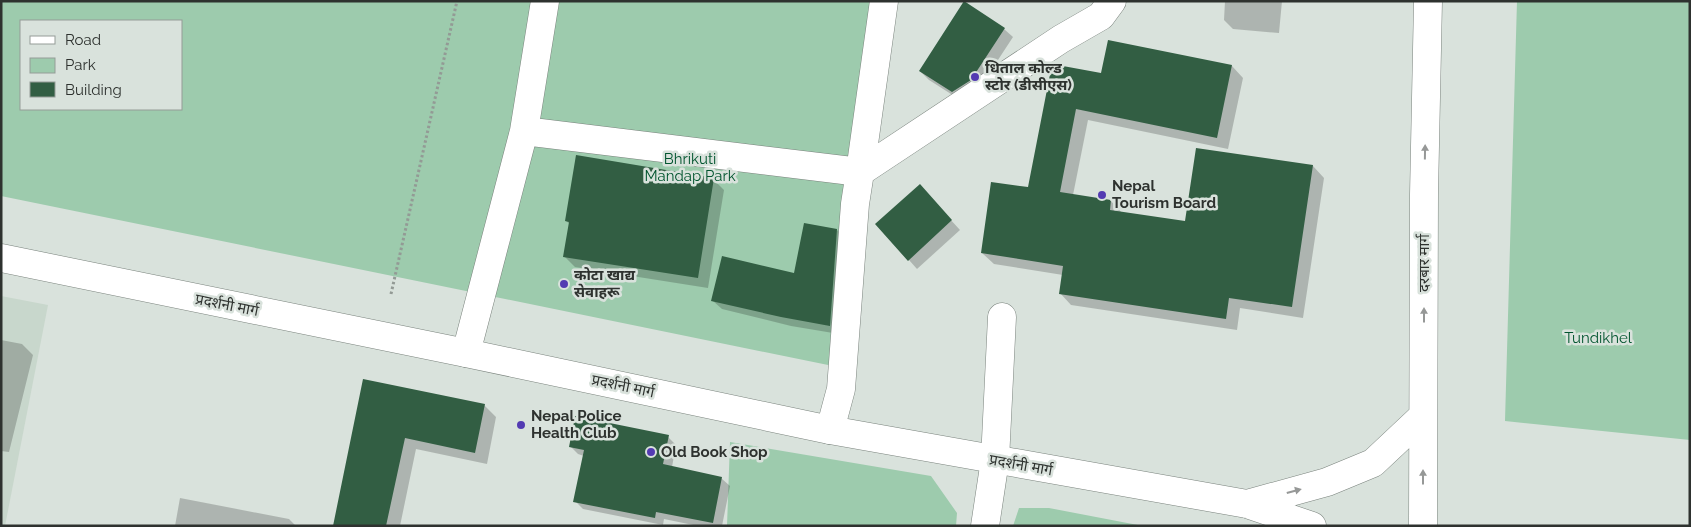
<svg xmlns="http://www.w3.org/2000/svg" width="1691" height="527" font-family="Raleway,'Noto Sans Devanagari',sans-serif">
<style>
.built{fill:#c8d7cc}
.green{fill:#9dcbad;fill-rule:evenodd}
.shadow{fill:#0003}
.building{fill:#325e43}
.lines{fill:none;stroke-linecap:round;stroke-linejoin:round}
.minor-casing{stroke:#7a837d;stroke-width:29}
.major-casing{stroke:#7a837d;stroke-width:29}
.path{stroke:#939a95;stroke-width:3;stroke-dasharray:2.5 2.5;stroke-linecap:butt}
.minor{stroke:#fff;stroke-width:28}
.major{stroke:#fff;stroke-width:28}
.oneway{fill:#969897}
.poi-dot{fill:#533bb2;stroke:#d9e2dc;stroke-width:2}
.labels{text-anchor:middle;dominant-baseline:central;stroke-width:5;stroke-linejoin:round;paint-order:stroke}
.poi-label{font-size:15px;font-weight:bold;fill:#2e322f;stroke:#d9e2dc;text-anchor:start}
.park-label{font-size:15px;fill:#02552f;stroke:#d9e2dc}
.street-label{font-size:15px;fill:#2e322f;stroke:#d9e2dc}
</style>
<rect width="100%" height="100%" fill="#d9e2dc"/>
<!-- built -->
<path class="built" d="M1 296 48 305 5 526H1Z"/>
<!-- green -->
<path class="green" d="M1 1H879L833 366 1 196ZM21 21H181V109H21Z
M1517 1H1690V440L1505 421Z
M730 442 931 476 957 513 956 526H727Z
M1019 508H1049L1143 526H1013Z"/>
<!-- shadow -->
<path class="shadow" d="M1225 1H1282L1279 33 1233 29 1224 20Z
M1004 29 1013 37 979 89 962 101 929 80 920 71Z
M1053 65 1102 74 1232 66 1243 78 1228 149 1088 120 1073 195 1111 201 1122 213 1186 222 1197 149 1313 166 1324 178 1303 318 1240 308 1237 330 1071 305 1060 293 1063 275 994 264 982 253 1029 189Z
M713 179 724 190 708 288 575 267 564 256 570 224 566 221Z
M928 195 960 230 917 269 909 260Z
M837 230 846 239 839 334 791 326 722 309 713 301 795 274Z
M1 340 22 344 33 355 9 452 1 451Z
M364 380 484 405 496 417 487 464 416 449 400 526H335Z
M668 437 676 445 672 467 721 478 730 486 722 526H698L664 519 663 525 583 509 575 501 584 456 578 454 570 446Z
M180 498 289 519 296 526H175Z"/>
<!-- building -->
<path class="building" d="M964 1 1005 28 971 80 952 92 919 71Z
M1108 40 1232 65 1217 138 1076 109 1060 192 1111 200 1110 210 1185 221 1196 148 1313 165 1292 307 1229 298 1226 319 1059 294 1063 266 981 253 991 182 1028 187 1052 64 1101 73Z
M576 155 714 178 698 278 563 257 569 222 565 221Z
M920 184 952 220 908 261 875 224Z
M804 223 837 229 830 326 781 317 711 301 722 256 794 273Z
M363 379 485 404 475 453 405 438 386 526H333Z
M575 416 669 435 663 464 722 477 713 523 656 512 655 518 573 502 584 450 569 447Z"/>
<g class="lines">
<defs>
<path id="minor" d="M524 131 860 172 884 1
M466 353 524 131 545 1
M830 430 841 389 855 204 860 172 1061 39 1101 16 1112 1
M985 526 995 460 1002 317"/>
<path id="major" d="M1 258 466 353 830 430 1247 504 1312 526
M1247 504 1327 482 1373 463 1423 416
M1423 526 1424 194 1428 1"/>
</defs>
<!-- minor casing -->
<use href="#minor" class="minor-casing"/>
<!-- major casing -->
<use href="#major" class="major-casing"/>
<!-- path -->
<path class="path" d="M391 294 457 1"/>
<!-- minor -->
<use href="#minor" class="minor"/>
<!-- major -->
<use href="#major" class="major"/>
</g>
<!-- one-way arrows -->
<defs><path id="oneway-solid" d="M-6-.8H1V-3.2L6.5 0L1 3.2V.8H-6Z" transform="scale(1.25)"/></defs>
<g class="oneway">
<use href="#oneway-solid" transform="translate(1425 152) rotate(-89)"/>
<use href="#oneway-solid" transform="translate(1424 315) rotate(-90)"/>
<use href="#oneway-solid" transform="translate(1423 477) rotate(-90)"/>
<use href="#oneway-solid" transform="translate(1294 491) rotate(-15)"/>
</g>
<!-- markers -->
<g class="poi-dot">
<circle cx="975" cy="77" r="5"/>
<circle cx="1102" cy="195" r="5"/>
<circle cx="564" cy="284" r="5"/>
<circle cx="521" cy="425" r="5"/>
<circle cx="651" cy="452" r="5"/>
</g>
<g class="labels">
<!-- poi labels -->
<g class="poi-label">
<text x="985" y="68">धिताल कोल्ड<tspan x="985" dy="17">स्टोर (डीसीएस)</tspan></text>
<text x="1112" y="186">Nepal<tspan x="1112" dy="17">Tourism Board</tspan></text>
<text x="574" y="275">कोटा खाद्य<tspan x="574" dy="17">सेवाहरू</tspan></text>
<text x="531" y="416">Nepal Police<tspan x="531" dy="17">Health Club</tspan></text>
<text x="661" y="452">Old Book Shop</text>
</g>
<!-- park labels -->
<g class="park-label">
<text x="690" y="159">Bhrikuti<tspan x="690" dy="17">Mandap Park</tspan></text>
<text x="1598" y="338">Tundikhel</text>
</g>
<!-- street labels -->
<g class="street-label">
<text transform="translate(1424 263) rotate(-90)">दरबार मार्ग</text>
<text transform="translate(227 305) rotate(11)">प्रदर्शनी मार्ग</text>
<text transform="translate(623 386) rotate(12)">प्रदर्शनी मार्ग</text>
<text transform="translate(1021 465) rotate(10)">प्रदर्शनी मार्ग</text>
</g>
</g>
<!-- border -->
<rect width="1691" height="527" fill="none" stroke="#2e322f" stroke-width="5"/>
<!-- legend -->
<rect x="20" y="20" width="162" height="90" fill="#d9e2dc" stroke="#959c97"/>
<rect x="30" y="36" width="25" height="8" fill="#ffffff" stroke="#959c97"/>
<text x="65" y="45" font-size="15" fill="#2e322f">Road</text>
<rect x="30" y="58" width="25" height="15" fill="#9dcbad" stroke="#959c97"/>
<text x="65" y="70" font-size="15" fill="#2e322f">Park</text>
<rect x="30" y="82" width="25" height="15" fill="#325e43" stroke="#959c97"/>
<text x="65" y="95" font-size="15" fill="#2e322f">Building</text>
</svg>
